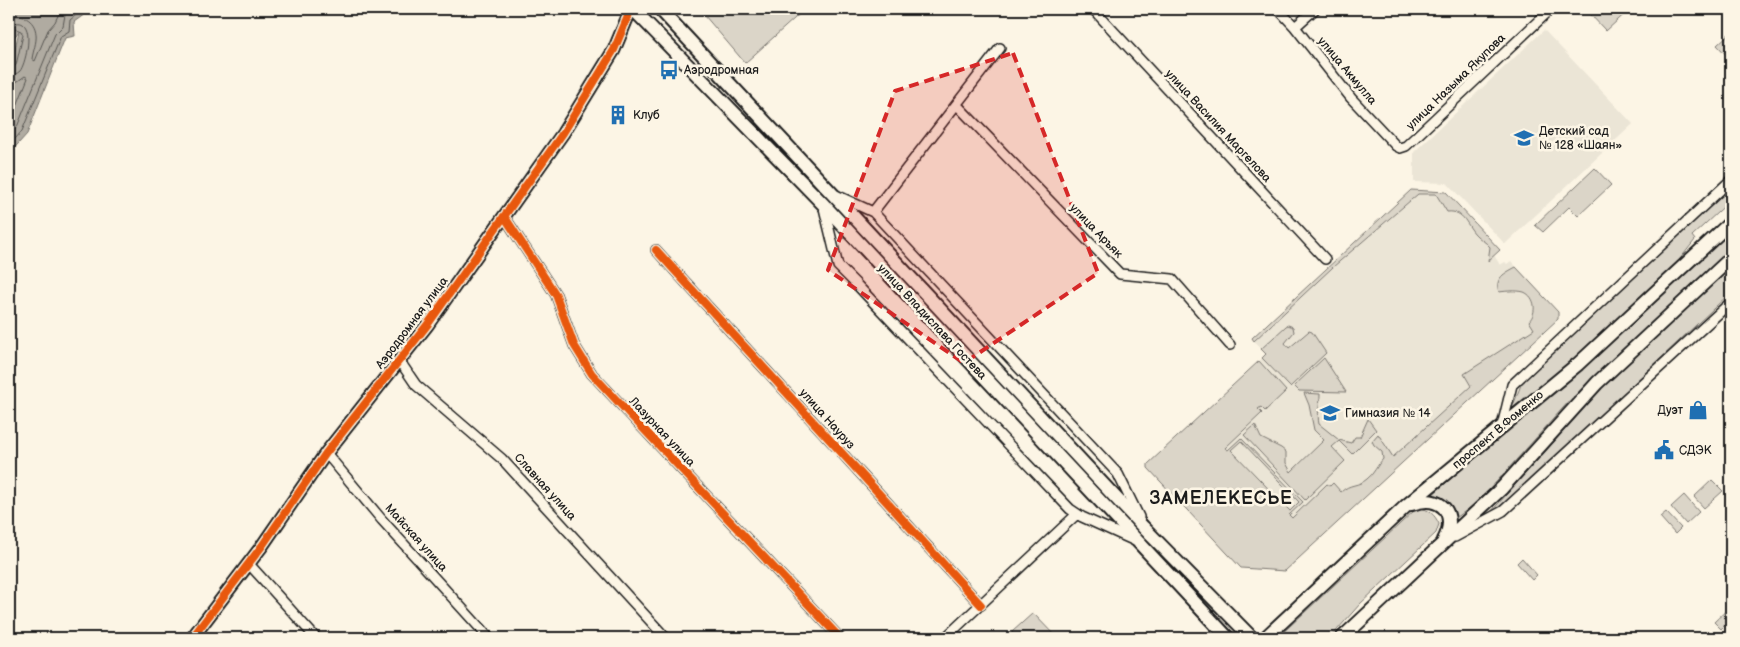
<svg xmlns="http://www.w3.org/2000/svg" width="1740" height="647" font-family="'Balsamiq Sans',sans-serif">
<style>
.built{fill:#ebe5d6}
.green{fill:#dbd5c8;stroke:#7c7872;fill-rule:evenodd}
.water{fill:#b0aba1;stroke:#75726c}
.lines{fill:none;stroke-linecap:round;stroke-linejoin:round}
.shore{stroke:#575551;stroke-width:1}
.minor-casing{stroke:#1c1c1c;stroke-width:12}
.tertiary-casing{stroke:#1c1c1c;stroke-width:15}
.secondary-casing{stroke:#1c1c1c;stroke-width:16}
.minor{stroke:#fcf5e5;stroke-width:9}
.tertiary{stroke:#fcf5e5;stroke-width:11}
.secondary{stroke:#fcf5e5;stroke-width:12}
.cycleway-casing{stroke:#fcf5e5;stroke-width:11}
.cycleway{stroke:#e8590c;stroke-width:8}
.marked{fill:#d62828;fill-opacity:0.2;stroke:#d62828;stroke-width:4;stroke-dasharray:10 6;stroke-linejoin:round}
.labels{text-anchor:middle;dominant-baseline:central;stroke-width:5;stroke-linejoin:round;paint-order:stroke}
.poi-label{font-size:12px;fill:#1c1c1c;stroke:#fcf5e5;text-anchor:start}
.street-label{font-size:12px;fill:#1c1c1c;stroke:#fcf5e5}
.district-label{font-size:18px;font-weight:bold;letter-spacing:1px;fill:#1c1c1c;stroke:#fcf5e5}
</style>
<rect width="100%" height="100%" fill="#fcf5e5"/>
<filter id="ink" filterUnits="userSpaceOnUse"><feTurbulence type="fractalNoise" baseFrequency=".02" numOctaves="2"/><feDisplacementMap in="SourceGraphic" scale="10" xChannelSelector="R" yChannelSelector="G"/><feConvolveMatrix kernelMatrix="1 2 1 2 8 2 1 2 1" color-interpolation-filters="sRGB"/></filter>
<g filter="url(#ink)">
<!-- built -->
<path class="built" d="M1544 30 1633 124 1505 244 1447 183 1414 182V152Z
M1411 190 1446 192 1500 250 1494 255 1500 265 1505 262 1507 264 1511 261 1558 312V319L1285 571 1241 568 1148 468V464L1266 355 1252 338Z"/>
<!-- green -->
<path class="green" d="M699 9H805L745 63Z
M1594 9H1630L1606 31 1589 13Z
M1731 32V60L1717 45Z
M1595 168 1611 185 1578 216 1569 207 1543 232 1535 225Z
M1411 190 1446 192 1500 250 1488 261 1490 247C1486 242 1481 240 1477 236 1466 226 1465 210 1447 212L1436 194H1418L1333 267 1254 341 1252 338Z
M1726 191 1731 196V200L1692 236 1695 240 1676 264 1569 363 1511 411 1522 382Z
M1731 231V250L1572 398 1480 500 1452 521 1430 497 1489 445 1577 373Z
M1731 265V292L1504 506 1489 514 1611 378Z
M1516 267 1558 312V319L1285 571 1241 568 1148 468V464L1259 361 1286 391 1265 411 1261 407 1258 409 1262 413 1225 448 1228 450 1241 438 1303 502 1289 515 1292 518 1327 484 1330 486 1333 483 1341 492C1350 483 1358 487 1367 479 1374 474 1377 465 1383 459L1382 452 1374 445 1372 441 1378 434 1393 457 1471 386 1464 374 1534 329 1529 321C1537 313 1536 297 1524 292 1516 290 1507 291 1499 292 1494 278 1505 273 1516 267ZM1241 441 1299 502 1290 511 1231 450Z
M1288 325 1293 327 1294 332 1285 343 1289 348 1309 331 1312 332 1326 353 1290 387 1262 358 1266 354 1261 349 1286 326Z
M1324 358 1346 392 1299 391 1294 386Z
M1304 393 1320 394C1320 403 1317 416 1319 424L1339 440 1351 443 1355 437H1360L1368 419 1376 430 1352 454 1339 441 1332 447 1345 461 1305 500 1244 435 1255 425 1261 438 1281 448 1286 452V463L1291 472 1324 440 1314 430 1309 405Z
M1712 480 1723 491 1704 508 1694 497Z
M1684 495 1699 512 1686 524 1671 507Z
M1419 508C1429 509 1435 515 1439 524L1436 533 1360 604 1330 638H1277L1415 510Z
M1666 512 1681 528 1675 534 1660 517Z
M1522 558 1537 575 1532 580 1517 563Z
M1731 606V619L1721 629 1714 622Z
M1033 613 1057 638H1008L1013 634 1012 632Z"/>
<!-- water -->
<path class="water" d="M9 9H92L74 22 75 36 65 38 27 134 9 154V74L19 31 9 44Z"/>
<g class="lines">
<!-- shore -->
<path class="shore" d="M9 17C21 13 35 19 36 34 37 42 33 51 32 59L35 61 48 30 55 22 61 9
M9 26C38 9 27 62 20 71 17 74 13 75 9 75
M9 35 12 31 16 29 21 31 23 35 16 65 13 68 9 69
M9 83 18 81 25 76 28 78 9 126
M9 137 17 127 55 34 63 26 65 15 73 9
M9 146 22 131 61 36 69 31 70 20 83 9"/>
<defs>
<path id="minor" d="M1093 9 1325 259
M1278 9 1295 27 1351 98 1396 146 1400 148 1406 146 1551 9
M1295 27 1315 9
M957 105 1120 274 1172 279 1230 345
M836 195 873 212 1118 474 1139 517
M823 204 838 266 856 284 1070 509 1082 517 1135 541
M873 212 1000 48
M504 216 556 295 574 345 592 374 840 638
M656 250 981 605
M399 360 416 385 502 459 666 638
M1502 426 1512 385 1731 180
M326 453 382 520 489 638
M1455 537 1503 511 1731 302
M249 564 316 638
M945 638 1077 514"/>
<path id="tertiary" d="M192 638 262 546 326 453 428 324 563 133 614 50 631 9"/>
<path id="secondary" d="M633 9 823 204 1228 638
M660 9 1143 527 1252 638
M1412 504C1441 493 1458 514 1444 540
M1265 638 1406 506 1578 364 1731 222
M1342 638 1502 488 1597 383 1731 258"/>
</defs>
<!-- minor casing -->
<use href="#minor" class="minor-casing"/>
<!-- tertiary casing -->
<use href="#tertiary" class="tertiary-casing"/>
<!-- secondary casing -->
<use href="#secondary" class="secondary-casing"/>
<!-- minor -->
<use href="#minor" class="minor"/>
<!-- tertiary -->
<use href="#tertiary" class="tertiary"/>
<!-- secondary -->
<use href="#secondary" class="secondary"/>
<defs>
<path id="cycleway" d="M504 216 556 295 574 345 592 374 840 638
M656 250 981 605
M192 638 262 546 326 453 428 324 563 133 614 50 631 9"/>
</defs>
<!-- cycleway casing -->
<use href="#cycleway" class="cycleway-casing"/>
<!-- cycleway -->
<use href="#cycleway" class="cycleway"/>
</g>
</g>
<!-- marked area -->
<path class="marked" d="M1013 53 1098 273 964 363 828 270 895 91Z"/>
<!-- icons -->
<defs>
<symbol id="bus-bare" viewBox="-9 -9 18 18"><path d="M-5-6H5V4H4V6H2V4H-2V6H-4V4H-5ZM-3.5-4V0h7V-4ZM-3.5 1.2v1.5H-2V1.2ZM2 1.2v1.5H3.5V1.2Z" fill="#1f6fb2" stroke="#fcf5e5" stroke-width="2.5" paint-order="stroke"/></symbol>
<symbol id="building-bare" viewBox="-9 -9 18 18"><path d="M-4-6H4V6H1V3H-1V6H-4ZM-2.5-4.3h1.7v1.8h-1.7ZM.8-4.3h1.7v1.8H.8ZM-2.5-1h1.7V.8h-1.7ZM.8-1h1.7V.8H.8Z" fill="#1f6fb2" stroke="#fcf5e5" stroke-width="2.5" paint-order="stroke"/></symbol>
<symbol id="school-bare" viewBox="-9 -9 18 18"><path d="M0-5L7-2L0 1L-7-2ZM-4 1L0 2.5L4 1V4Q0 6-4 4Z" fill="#1f6fb2" stroke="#fcf5e5" stroke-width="2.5" paint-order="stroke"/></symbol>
<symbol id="shop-bare" viewBox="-9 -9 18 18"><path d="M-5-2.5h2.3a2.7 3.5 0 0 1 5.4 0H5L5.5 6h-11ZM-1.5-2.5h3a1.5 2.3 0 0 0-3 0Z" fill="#1f6fb2" stroke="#fcf5e5" stroke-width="2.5" paint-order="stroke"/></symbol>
<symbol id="civic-bare" viewBox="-9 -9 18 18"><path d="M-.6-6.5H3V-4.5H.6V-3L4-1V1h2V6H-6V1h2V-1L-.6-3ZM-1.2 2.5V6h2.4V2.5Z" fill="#1f6fb2" stroke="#fcf5e5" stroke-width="2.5" paint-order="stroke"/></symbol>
</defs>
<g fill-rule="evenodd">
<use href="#bus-bare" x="655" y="56" width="28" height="28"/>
<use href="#building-bare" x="604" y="101" width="28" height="28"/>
<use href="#school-bare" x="1510" y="124" width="28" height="28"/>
<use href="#shop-bare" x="1684" y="396" width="28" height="28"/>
<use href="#school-bare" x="1316" y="399" width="28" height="28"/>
<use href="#civic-bare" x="1650" y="436" width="28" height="28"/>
</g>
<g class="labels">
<!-- poi labels -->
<g class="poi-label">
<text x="684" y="70">Аэродромная</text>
<text x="633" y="115">Клуб</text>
<text x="1539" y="131">Детский сад<tspan x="1539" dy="14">№ 128 «Шаян»</tspan></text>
<text x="1683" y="410" text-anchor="end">Дуэт</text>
<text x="1345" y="413">Гимназия № 14</text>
<text x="1679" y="450">СДЭК</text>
</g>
<!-- street labels -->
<g class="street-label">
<text transform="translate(1347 71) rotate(50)">улица Акмулла</text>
<text transform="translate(1456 82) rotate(-44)">улица Назыма Якупова</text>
<text transform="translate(1218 126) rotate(47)">улица Василия Маргелова</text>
<text transform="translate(1096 231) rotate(46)">улица Аръяк</text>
<text transform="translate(932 322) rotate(47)">улица Владислава Гостева</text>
<text transform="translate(412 323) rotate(-53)">Аэродромная улица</text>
<text transform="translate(827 419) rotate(48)">улица Науруз</text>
<text transform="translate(1498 430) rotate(-40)">проспект В.Фоменко</text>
<text transform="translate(662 432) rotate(47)">Лазурная улица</text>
<text transform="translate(545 487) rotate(48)">Славная улица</text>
<text transform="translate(416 538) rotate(48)">Майская улица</text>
</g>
<!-- district labels -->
<g class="district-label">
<text x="1221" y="498">ЗАМЕЛЕКЕСЬЕ</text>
</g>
</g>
<!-- margin -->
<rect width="1740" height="647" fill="none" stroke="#fcf5e5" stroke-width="30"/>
<rect x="15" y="15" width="1710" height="617" fill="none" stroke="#1c1c1c" stroke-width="2" filter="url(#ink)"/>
</svg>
